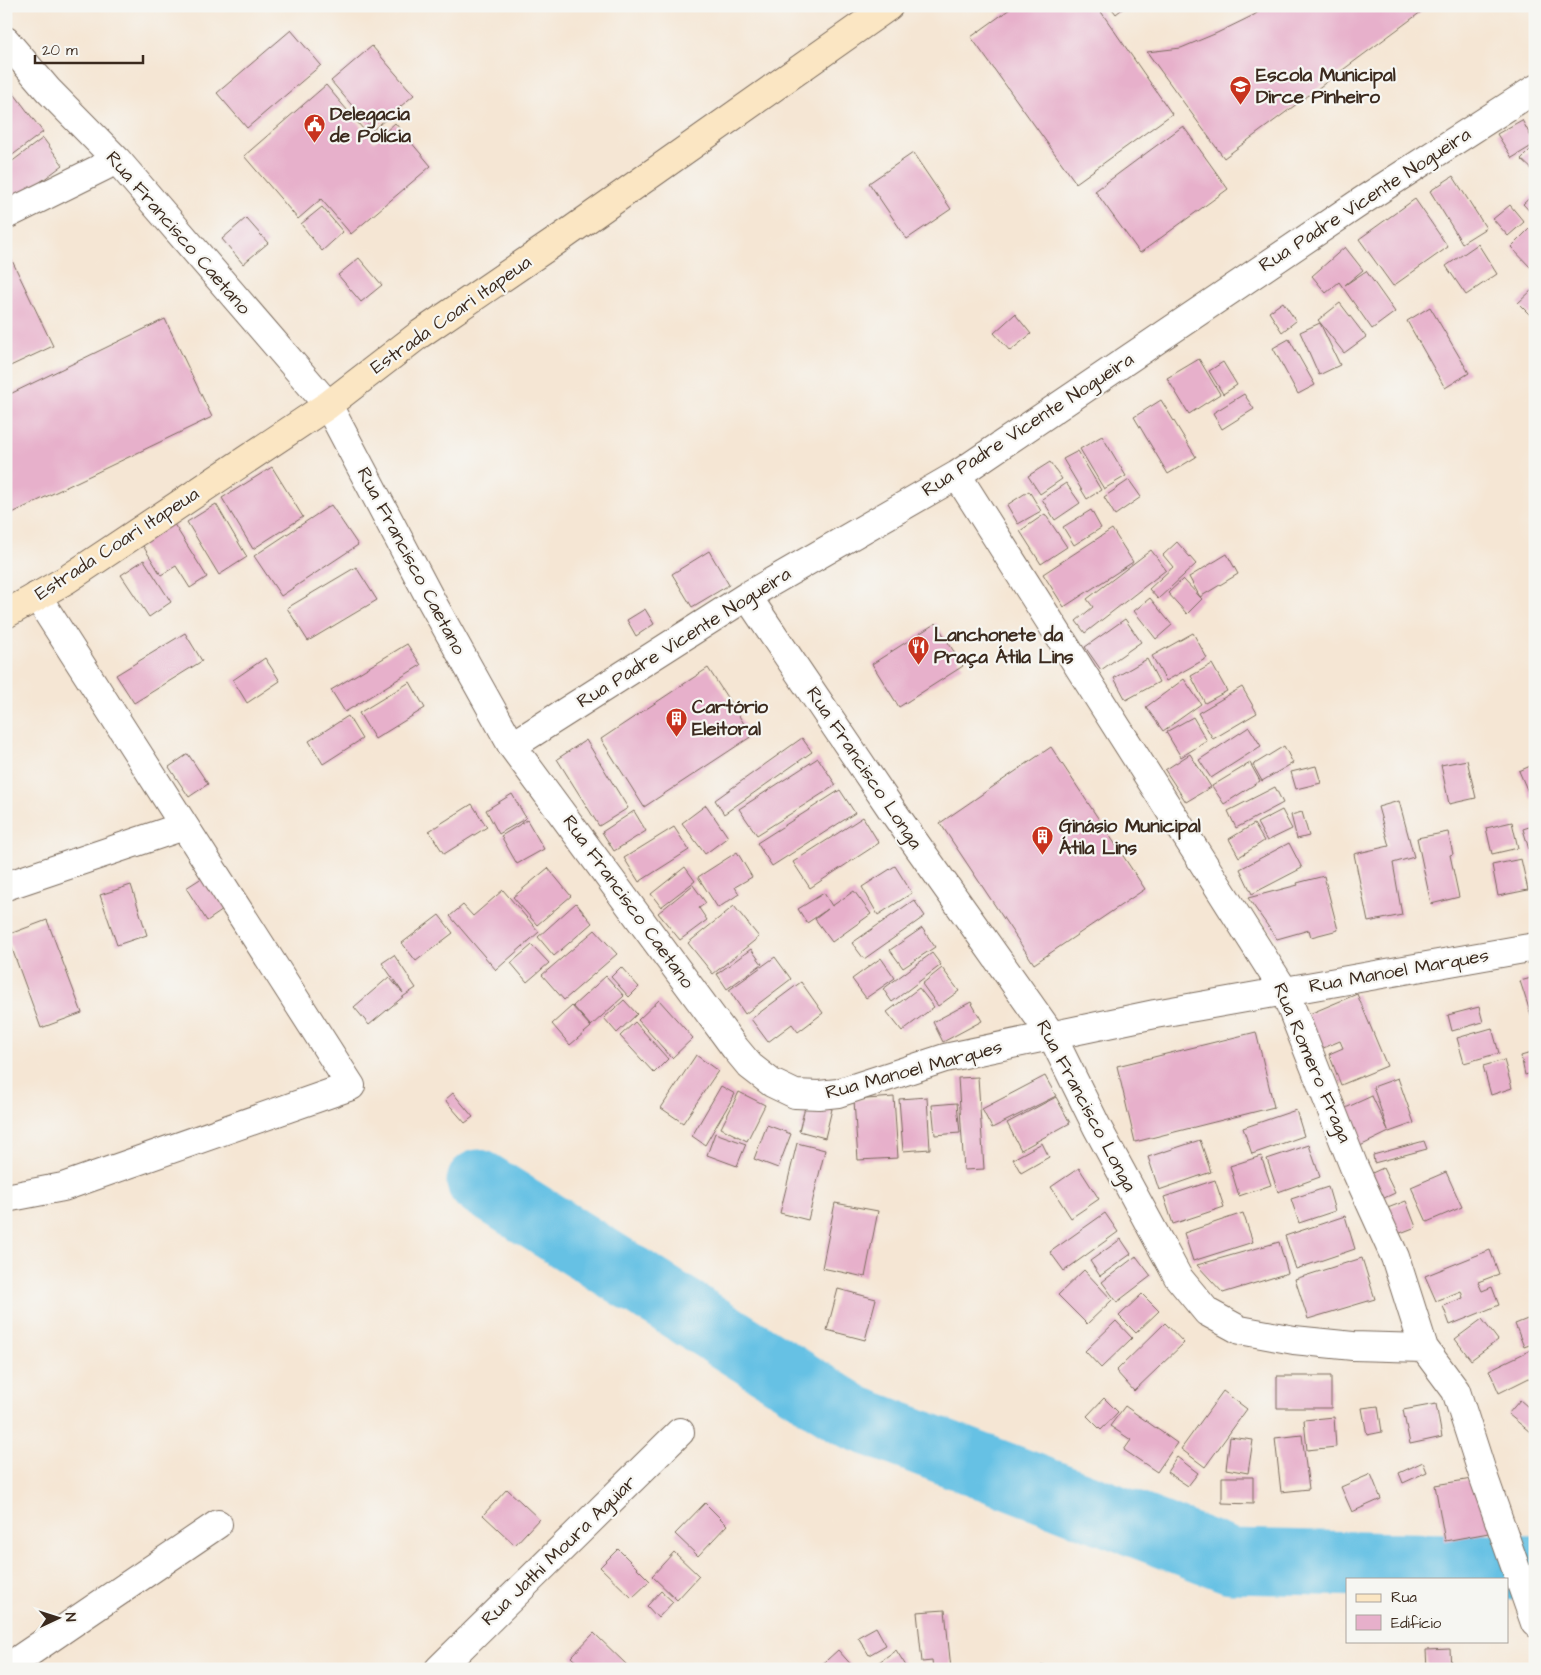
<svg xmlns="http://www.w3.org/2000/svg" width="1541" height="1675" font-family="'Architects Daughter',sans-serif">
<style>
.lines{fill:none;stroke-linecap:round;stroke-linejoin:round}
.river{stroke:#66c1e4;stroke-width:65}
.building{fill:#e7b0cb}
.street-casing{stroke:#7c6c5e;stroke-width:30}
.secondary-casing{stroke:#7c6c5e;stroke-width:30}
.street{stroke:#fff;stroke-width:28}
.secondary{stroke:#fbe6c3;stroke-width:28}
.labels{text-anchor:middle;dominant-baseline:central;stroke-width:4.5;stroke-linejoin:round;paint-order:stroke}
.poi-label{font-size:19px;font-weight:bold;fill:#3b2a1e;stroke:#f6f6f2;text-anchor:start}
.street-label{font-size:19px;fill:#3b2a1e;stroke:#f6f6f2}
</style>
<rect width="100%" height="100%" fill="#f6f6f2"/>
<filter id="ink" filterUnits="userSpaceOnUse"><feTurbulence type="fractalNoise" baseFrequency=".02" numOctaves="2"/><feDisplacementMap in="SourceGraphic" scale="10" xChannelSelector="R" yChannelSelector="G"/><feConvolveMatrix kernelMatrix="1 2 1 2 8 2 1 2 1" color-interpolation-filters="sRGB"/></filter>
<filter id="wash" filterUnits="userSpaceOnUse"><feTurbulence type="fractalNoise" baseFrequency=".0096" numOctaves="4" result="noise"/><feDisplacementMap in="SourceGraphic" scale="20" xChannelSelector="R" yChannelSelector="G"/><feGaussianBlur stdDeviation="1.12" result="paint"/><feColorMatrix in="noise" values="0 0 0 0 0 0 0 0 0 0 0 0 0 0 0 0 0 1.4 0 .05"/><feComposite in="paint" operator="in"/></filter>
<g filter="url(#wash)">
<rect width="100%" height="100%" fill="#f5e6d4"/>
<g class="lines">
<!-- river -->
<path class="river" d="M479 1182 853 1417 1231 1561 1535 1568"/>
</g>
<g id="blocks">
<!-- building -->
<path class="building" d="M1014 6H1097L1172 114 1076 183 971 37Z
M1110 6H1126L1116 14Z
M1267 6H1429L1224 158 1147 52 1181 48 1217 33 1254 15Z
M291 30 321 65 247 128 217 93Z
M372 46 414 95 373 130 331 81Z
M6 83 43 132 6 160Z
M326 85 374 142 395 123 431 166 351 234 321 199 298 219 244 156Z
M1522 120 1535 144 1512 158 1497 134Z
M1183 126 1228 189 1140 253 1095 191Z
M43 138 63 165 11 204 6 197V166Z
M1535 145V172L1521 159Z
M913 153 951 209 907 239 869 183Z
M1453 176 1486 228 1462 243 1430 191Z
M1535 193V217L1523 204Z
M1415 199 1448 247 1393 286 1359 239Z
M1510 205 1524 222 1508 236 1493 219Z
M322 207 343 232 322 251 301 224Z
M246 218 268 243 243 264 222 239Z
M1529 229 1535 235V264L1531 268 1511 247Z
M1478 244 1497 274 1466 295 1446 266Z
M1345 247 1363 270 1345 285 1366 271 1395 312 1372 329 1339 282 1326 293 1312 276Z
M6 248 53 346 6 368Z
M359 258 382 285 361 302 338 275Z
M1532 290 1535 292V320L1518 303Z
M1283 302 1296 321 1282 332 1269 312Z
M1340 303 1366 337 1344 353 1318 320Z
M1430 307 1469 373 1445 388 1407 321Z
M1015 314 1031 334 1010 351 994 333Z
M165 319 212 417 6 516V396Z
M1320 323 1340 365 1319 375 1300 332Z
M1289 339 1315 385 1298 394 1273 348Z
M1199 359 1220 394 1189 414 1167 378Z
M1223 362 1237 385 1223 394 1209 371Z
M1244 394 1254 409 1222 429 1213 413Z
M1161 400 1196 457 1168 474 1134 417Z
M1102 436 1126 476 1104 489 1080 449Z
M1078 451 1101 490 1087 499 1063 459Z
M1050 462 1062 479 1040 494 1028 476Z
M272 467 303 517 253 549 222 498Z
M1129 480 1141 497 1115 515 1104 497Z
M1066 483 1080 503 1055 520 1042 499Z
M1029 491 1041 511 1018 524 1007 505Z
M216 504 247 557 219 575 187 522Z
M331 505 358 545 281 596 254 556Z
M1091 510 1101 528 1074 545 1063 527Z
M1045 514 1067 547 1041 564 1020 531Z
M172 521 207 577 190 588 176 566 161 575 140 541Z
M1112 529 1133 562 1064 607 1043 574Z
M1177 542 1196 564 1158 599 1149 589 1173 567 1163 555Z
M1151 550 1166 570 1085 633 1076 621 1093 607 1087 599Z
M709 551 729 585 692 607 672 574Z
M1227 554 1238 574 1200 597 1189 577Z
M144 560 171 602 149 617 121 575Z
M356 567 377 600 308 641 287 608Z
M1183 579 1202 599 1187 614 1168 593Z
M1150 598 1172 625 1156 639 1134 611Z
M645 609 654 624 636 636 627 620Z
M1125 619 1141 642 1101 670 1085 647Z
M936 623 963 666 899 707 872 664Z
M185 633 202 661 134 703 116 675Z
M1193 633 1207 658 1166 681 1152 656Z
M407 644 421 665 345 712 331 690Z
M265 658 280 681 247 703 233 680Z
M1147 659 1159 682 1126 700 1114 678Z
M1212 664 1227 691 1205 703 1191 676Z
M708 668 752 736 644 807 601 739Z
M1184 679 1201 704 1163 731 1146 707Z
M410 682 425 708 375 739 359 713Z
M1242 687 1257 713 1213 739 1198 713Z
M348 716 362 739 323 764 309 741Z
M1193 717 1207 741 1181 757 1166 732Z
M1249 727 1261 746 1211 778 1199 760Z
M802 738 812 752 724 814 715 800Z
M586 740 628 808 599 826 557 759Z
M1284 746 1293 763 1262 781 1253 765Z
M1051 747 1145 889 1034 964 940 823Z
M188 754 208 784 189 797 169 767Z
M1190 754 1211 787 1186 802 1165 770Z
M818 758 836 785 757 835 739 809Z
M1467 760 1476 798 1449 804 1441 765Z
M1250 763 1260 781 1224 804 1212 786Z
M1535 764V797L1531 799 1519 771Z
M1316 766 1321 783 1296 789 1291 772Z
M1275 787 1283 803 1236 828 1228 811Z
M840 790 855 813 772 866 757 843Z
M512 794 526 818 499 834 486 810Z
M1399 801 1414 857 1393 863 1402 915 1368 922 1354 854 1389 846 1378 807Z
M472 804 487 827 444 854 429 831Z
M706 805 728 837 705 854 682 823Z
M1282 810 1292 829 1267 841 1257 823Z
M634 811 646 831 614 851 602 832Z
M1302 812 1309 836 1297 839 1291 815Z
M863 817 879 843 810 888 793 862Z
M527 820 544 849 517 864 501 836Z
M1512 822 1518 848 1492 854 1486 828Z
M1254 824 1264 841 1239 857 1229 839Z
M1535 825V867H1534L1523 829Z
M674 827 689 850 639 882 624 858Z
M1448 832 1453 854 1450 855 1459 897 1431 904 1417 838Z
M1289 843 1302 868 1252 894 1240 869Z
M737 852 752 877 735 887 739 894 718 908 698 877Z
M1521 859 1528 890 1498 896 1492 865Z
M895 866 912 893 878 915 862 887Z
M685 867 695 881 661 907 651 894Z
M548 868 571 896 537 925 513 897Z
M208 874 229 906 207 921 186 888Z
M1324 876 1338 930 1311 937 1309 930 1277 939 1248 898 1298 885 1297 883Z
M131 885 147 935 117 945 100 895Z
M693 885 706 903 699 908 707 920 680 940 658 913Z
M503 890 539 932 496 970 450 916 463 905 473 916Z
M854 891 871 914 832 942 815 919 828 909 807 923 798 909 824 893 832 906Z
M914 900 925 916 864 959 852 943Z
M576 903 592 923 554 956 538 937Z
M734 906 759 937 713 974 688 943Z
M439 915 453 933 416 961 402 943Z
M47 920 82 1013 41 1028 7 935Z
M922 928 935 947 903 968 890 950Z
M595 930 617 954 564 1000 542 975Z
M532 945 549 963 527 982 511 963Z
M751 949 762 964 727 989 717 974Z
M932 953 941 965 892 1002 883 989Z
M394 955 416 988 404 996 369 1025 354 1007 389 977 403 993 382 963Z
M775 957 791 979 745 1014 729 990Z
M881 958 895 978 866 998 852 979Z
M621 967 639 987 629 997 611 977Z
M942 968 959 991 938 1006 922 984Z
M606 976 624 996 591 1026 573 1006Z
M1535 977V1024H1534L1520 981Z
M801 982 823 1013 798 1032 792 1024 768 1042 751 1019Z
M919 988 934 1007 902 1031 887 1012Z
M1357 994 1387 1066 1341 1085 1329 1054 1343 1048 1340 1041 1321 1049 1307 1015Z
M624 1000 637 1014 617 1033 604 1018Z
M659 1000 693 1038 672 1058 638 1020Z
M971 1002 982 1021 943 1042 933 1022Z
M572 1006 591 1027 570 1045 552 1024Z
M1479 1007 1483 1022 1452 1031 1448 1015Z
M635 1022 668 1059 654 1073 620 1036Z
M1492 1028 1499 1053 1464 1063 1457 1038Z
M1256 1032 1274 1107 1135 1142 1117 1066Z
M1531 1053 1535 1072 1525 1075 1521 1056Z
M696 1055 718 1071 683 1123 661 1108Z
M1504 1060 1512 1088 1491 1095 1483 1066Z
M1045 1076 1056 1096 992 1128 982 1109Z
M978 1077 984 1169 964 1170 958 1078Z
M1398 1078 1414 1123 1389 1132 1358 1147 1341 1110 1372 1096 1388 1130 1373 1087Z
M721 1086 735 1094 705 1145 692 1136Z
M739 1092 765 1105 747 1141 721 1128Z
M453 1093 473 1117 465 1123 445 1100Z
M894 1097 898 1158 858 1160 854 1100Z
M927 1097 930 1149 903 1151 899 1099Z
M1056 1097 1070 1123 1021 1150 1007 1123Z
M806 1103 832 1109 825 1138 799 1131Z
M957 1103 960 1133 935 1135 932 1105Z
M1296 1110 1304 1136 1252 1154 1243 1128Z
M767 1125 791 1134 778 1168 754 1159Z
M715 1133 746 1144 737 1166 707 1155Z
M1200 1140 1211 1172 1159 1190 1148 1157Z
M1424 1141 1427 1149 1374 1163 1373 1155Z
M797 1143 825 1150 808 1220 780 1213Z
M1042 1143 1049 1157 1021 1173 1013 1159Z
M1309 1145 1320 1177 1278 1192 1267 1159Z
M1261 1156 1271 1185 1239 1196 1230 1166Z
M1079 1168 1099 1199 1071 1218 1051 1187Z
M1383 1168 1395 1193 1382 1199 1370 1174Z
M1446 1172 1462 1207 1427 1222 1411 1187Z
M1215 1180 1224 1207 1173 1224 1164 1197Z
M1328 1187 1335 1211 1299 1223 1291 1199Z
M1406 1201 1416 1227 1395 1235 1385 1209Z
M835 1203 878 1211 865 1277 822 1268Z
M1105 1213 1118 1232 1064 1271 1050 1252Z
M1243 1213 1253 1242 1193 1261 1184 1233Z
M1345 1216 1355 1249 1296 1269 1285 1236Z
M1121 1239 1131 1254 1100 1276 1090 1261Z
M1279 1242 1288 1273 1223 1293 1197 1265Z
M1490 1250 1499 1274 1478 1282 1482 1291 1492 1287 1499 1305 1450 1325 1443 1306 1463 1298 1461 1291 1436 1301 1425 1276Z
M1136 1256 1151 1276 1117 1302 1102 1282Z
M1362 1258 1375 1299 1308 1319 1295 1279Z
M1084 1270 1112 1300 1087 1324 1058 1295Z
M838 1289 876 1299 865 1340 827 1330Z
M1142 1294 1159 1311 1136 1333 1119 1316Z
M1535 1316V1343L1524 1347 1515 1324Z
M1482 1319 1498 1340 1471 1360 1455 1339Z
M1116 1321 1132 1338 1101 1368 1085 1351Z
M1165 1323 1184 1343 1134 1391 1116 1371Z
M1535 1348V1375L1499 1393 1489 1370Z
M1277 1376H1331V1408H1277Z
M1223 1391 1247 1409 1205 1467 1181 1449Z
M1104 1398 1118 1412 1101 1430 1087 1416Z
M1520 1400 1535 1413V1426L1530 1432 1508 1414Z
M1436 1404 1442 1437 1410 1444 1403 1410Z
M1125 1406 1177 1443 1157 1472 1124 1450 1131 1440 1110 1426Z
M1378 1406 1382 1432 1367 1435 1362 1408Z
M1334 1417 1336 1447 1307 1450 1304 1420Z
M1302 1435 1309 1489 1281 1492 1275 1438Z
M1230 1437 1253 1440 1248 1473 1226 1469Z
M1177 1457 1198 1473 1188 1486 1167 1472Z
M1423 1462 1427 1472 1403 1483 1399 1473Z
M1371 1474 1381 1499 1352 1512 1341 1487Z
M1222 1477H1253V1504L1222 1503Z
M1484 1477 1494 1532 1445 1541 1435 1485Z
M507 1489 539 1519 515 1545 483 1515Z
M705 1503 727 1525 698 1556 675 1534Z
M618 1549 650 1581 632 1598 600 1567Z
M674 1552 699 1576 677 1600 652 1576Z
M661 1591 673 1602 658 1618 647 1606Z
M945 1610 951 1669H933L932 1661 922 1662 917 1612Z
M876 1627 886 1645 869 1655 858 1637Z
M594 1633 628 1666 626 1669H584L571 1657Z
M1450 1649 1451 1669H1427L1426 1650Z
M838 1650 855 1669H817Z
M896 1650 908 1669H874L872 1667Z
M1042 1665 1062 1668V1669H1041Z"/>
</g>
</g>
<g filter="url(#ink)">
<use href="#blocks" fill-opacity="0" stroke="#7c6c5e" stroke-width="1"/>
<g class="lines">
<defs>
<path id="street" d="M6 41 48 90 117 160 328 405 432 602 512 746 735 1048 750 1066 772 1083 795 1094 819 1095 838 1093 945 1058 1155 1014 1535 947
M6 215 117 160
M957 475 1285 992 1354 1167 1395 1257 1424 1348 1456 1391 1483 1475 1535 1623
M747 596 894 813 1052 1036 1097 1127 1157 1238 1178 1277 1207 1312 1240 1330 1294 1340 1353 1346 1424 1348
M512 746 747 596 957 475 1362 201 1535 89
M6 886 184 826
M6 1198 63 1187 351 1086 37 596
M8 1667 218 1524
M439 1669 680 1432"/>
<path id="secondary" d="M6 614 66 580 328 405 420 334 562 237 889 6"/>
</defs>
<!-- street casing -->
<use href="#street" class="street-casing"/>
<!-- secondary casing -->
<use href="#secondary" class="secondary-casing"/>
<!-- street -->
<use href="#street" class="street"/>
<!-- secondary -->
<use href="#secondary" class="secondary"/>
</g>
</g>
<!-- icons -->
<defs>
<symbol id="school-pin" viewBox="-11 -11 22 30"><path d="M0 17L-7.5 6A9.5 9.5 0 1 1 7.5 6Z" fill="#c8321e" stroke="#f6f6f2"/><path d="M0-5L7-2L0 1L-7-2ZM-4 1L0 2.5L4 1V4Q0 6-4 4Z" fill="#fff"/></symbol>
<symbol id="civic-pin" viewBox="-11 -11 22 30"><path d="M0 17L-7.5 6A9.5 9.5 0 1 1 7.5 6Z" fill="#c8321e" stroke="#f6f6f2"/><path d="M-.6-6.5H3V-4.5H.6V-3L4-1V1h2V6H-6V1h2V-1L-.6-3ZM-1.2 2.5V6h2.4V2.5Z" fill="#fff"/></symbol>
<symbol id="restaurant-pin" viewBox="-11 -11 22 30"><path d="M0 17L-7.5 6A9.5 9.5 0 1 1 7.5 6Z" fill="#c8321e" stroke="#f6f6f2"/><path d="M-5-6h1v4h1v-4h1v4h1v-4h1v5L-1.5 .5V6h-2V.5L-5-1ZM5-6V6H3V1.5H1.5Q1.5-4 5-6Z" fill="#fff"/></symbol>
<symbol id="building-pin" viewBox="-11 -11 22 30"><path d="M0 17L-7.5 6A9.5 9.5 0 1 1 7.5 6Z" fill="#c8321e" stroke="#f6f6f2"/><path d="M-4-6H4V6H1V3H-1V6H-4ZM-2.5-4.3h1.7v1.8h-1.7ZM.8-4.3h1.7v1.8H.8ZM-2.5-1h1.7V.8h-1.7ZM.8-1h1.7V.8H.8Z" fill="#fff"/></symbol>
</defs>
<g fill-rule="evenodd">
<use href="#school-pin" x="1228" y="74" width="25" height="34"/>
<use href="#civic-pin" x="302" y="112" width="25" height="34"/>
<use href="#restaurant-pin" x="906" y="634" width="25" height="34"/>
<use href="#building-pin" x="664" y="706" width="25" height="34"/>
<use href="#building-pin" x="1030" y="824" width="25" height="34"/>
</g>
<g class="labels">
<!-- poi labels -->
<g class="poi-label">
<text x="1256" y="75">Escola Municipal<tspan x="1256" dy="22">Dirce Pinheiro</tspan></text>
<text x="330" y="114">Delegacia<tspan x="330" dy="22">de Polícia</tspan></text>
<text x="934" y="635">Lanchonete da<tspan x="934" dy="22">Praça Átila Lins</tspan></text>
<text x="692" y="707">Cartório<tspan x="692" dy="22">Eleitoral</tspan></text>
<text x="1059" y="826">Ginásio Municipal<tspan x="1059" dy="22">Átila Lins</tspan></text>
</g>
<!-- street labels -->
<g class="street-label">
<text transform="translate(1365 200) rotate(-33)">Rua Padre Vicente Nogueira</text>
<text transform="translate(178 233) rotate(49)">Rua Francisco Caetano</text>
<text transform="translate(451 315) rotate(-35)">Estrada Coari Itapeua</text>
<text transform="translate(1028 425) rotate(-33)">Rua Padre Vicente Nogueira</text>
<text transform="translate(117 544) rotate(-33)">Estrada Coari Itapeua</text>
<text transform="translate(411 561) rotate(62)">Rua Francisco Caetano</text>
<text transform="translate(684 638) rotate(-32)">Rua Padre Vicente Nogueira</text>
<text transform="translate(864 768) rotate(56)">Rua Francisco Longa</text>
<text transform="translate(628 902) rotate(54)">Rua Francisco Caetano</text>
<text transform="translate(1399 971) rotate(-10)">Rua Manoel Marques</text>
<text transform="translate(1312 1063) rotate(67)">Rua Romero Fraga</text>
<text transform="translate(914 1070) rotate(-15)">Rua Manoel Marques</text>
<text transform="translate(1086 1106) rotate(62)">Rua Francisco Longa</text>
<text transform="translate(559 1551) rotate(-44)">Rua Jathi Moura Aguiar</text>
</g>
</g>
<!-- margin -->
<rect width="1541" height="1675" fill="none" stroke="#f6f6f2" stroke-width="25"/>
<!-- legend -->
<rect x="1346" y="1578" width="162" height="65" fill="#f6f6f2" stroke="#aba49d"/>
<rect x="1356" y="1594" width="25" height="8" fill="#fbe6c3" stroke="#aba49d"/>
<text x="1391" y="1602" font-size="15" fill="#3b2a1e">Rua</text>
<rect x="1356" y="1615" width="25" height="15" fill="#e7b0cb" stroke="#aba49d"/>
<text x="1391" y="1628" font-size="15" fill="#3b2a1e">Edifício</text>
<!-- north arrow -->
<g transform="translate(58 1618) rotate(86)" stroke="#f6f6f2" stroke-width="4" paint-order="stroke">
<path d="M0-4L9 19L0 12L-9 19Z" fill="#3b2a1e"/>
<text y="-8" font-size="14" font-weight="bold" text-anchor="middle" fill="#3b2a1e">N</text>
</g>
<!-- scale -->
<path d="M35 55v8h108v-8" fill="none" stroke="#3b2a1e" stroke-width="2.5"/>
<text x="42" y="55" font-size="15" fill="#3b2a1e" stroke="#f6f6f2" stroke-width="4" paint-order="stroke">20 m</text>
</svg>
